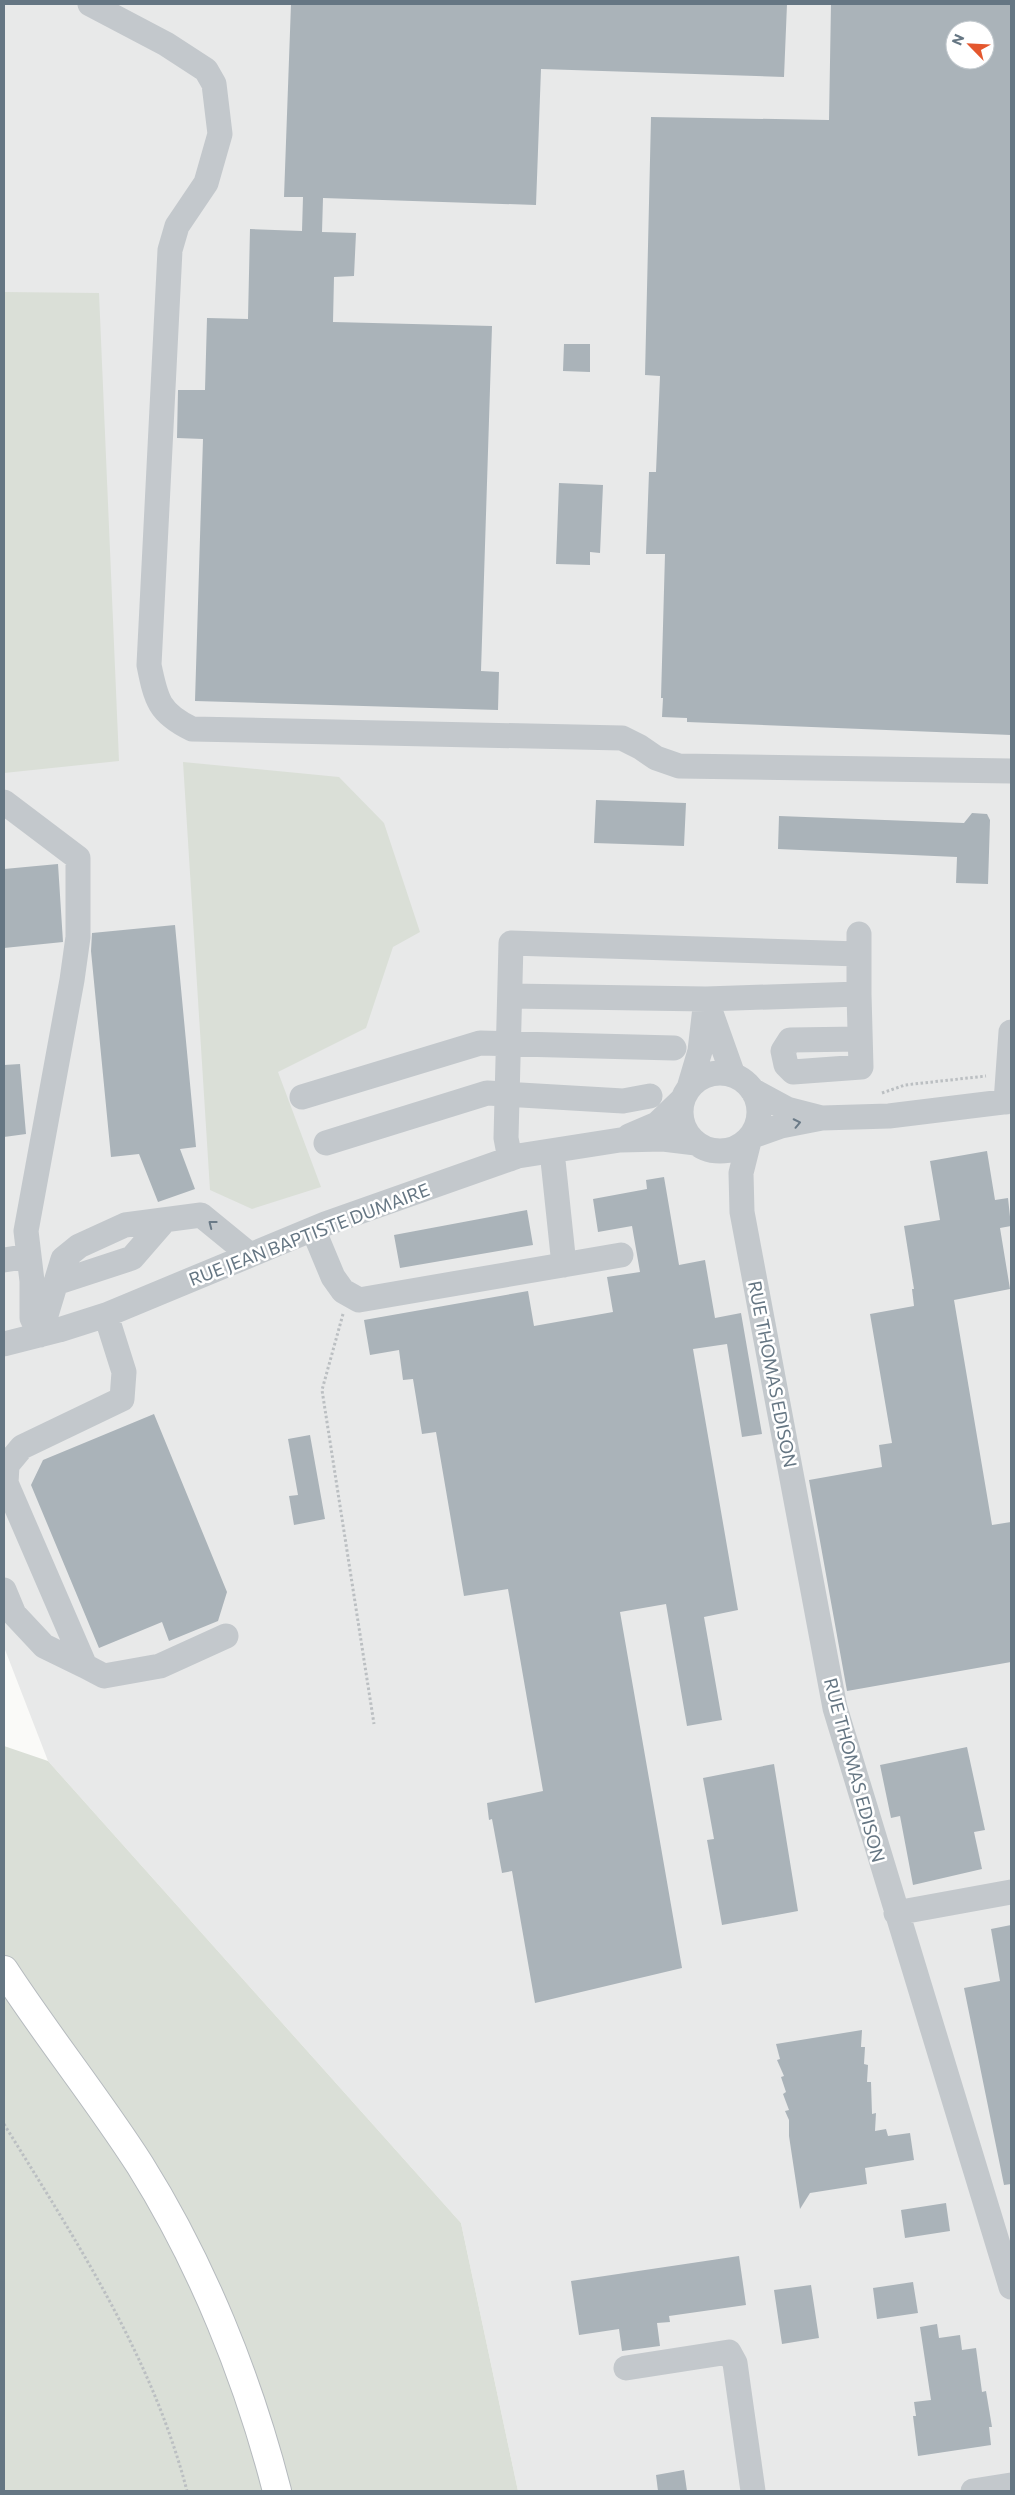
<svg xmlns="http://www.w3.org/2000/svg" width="1015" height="2495" font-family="Commissioner,sans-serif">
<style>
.built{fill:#e8e9e9;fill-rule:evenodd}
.green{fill:#dadfd7}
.building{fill:#aab3b9;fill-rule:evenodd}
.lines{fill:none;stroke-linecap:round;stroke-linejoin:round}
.major-casing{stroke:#b5babe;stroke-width:30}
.path{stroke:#bbbfc2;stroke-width:3;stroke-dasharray:2.5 2.5;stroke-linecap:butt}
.minor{stroke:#c3c8cc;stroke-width:25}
.major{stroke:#fff;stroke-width:28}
.oneway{stroke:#6a7a87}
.labels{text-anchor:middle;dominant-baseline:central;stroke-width:5;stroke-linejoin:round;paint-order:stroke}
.street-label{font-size:18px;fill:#657683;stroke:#fff}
</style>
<rect width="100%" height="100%" fill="#fafaf8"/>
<!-- built -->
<path class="built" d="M4 4H1011V2491H518L461 2223 48 1761 4 1647ZM955 30H985V60H955Z"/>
<!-- green -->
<path class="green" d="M4 292 99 293 119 761 4 773Z
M183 762 339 777 384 823 420 932 393 947 366 1028 278 1072 321 1187 252 1209 210 1190Z
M4 1746 48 1761 461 2223 518 2491H4Z"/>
<!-- building -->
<path class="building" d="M291 4H787L784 77 541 69 536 205 323 198 322 232 356 233 354 276 334 277 333 322 492 326 481 671 499 672 498 710 195 701 203 439 177 438 178 390H205L207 318 248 319 250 229 302 231 303 197H284Z
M831 4H1011V735L687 722V718L662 717 663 698H661L665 554H646L649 472H656L660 376 645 375 651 117 829 120ZM955 30H985V60H955Z
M564 344H590V372L563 371Z
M559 483 603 485 600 553 590 552V565L556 564Z
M596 800 686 803 684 846 594 843Z
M972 813 987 814 990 820 988 884 956 883 957 857 778 849 779 816 964 823Z
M58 864 63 942 4 948V869Z
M175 925 196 1147 180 1149 195 1189 158 1202 139 1154 111 1157 91 951 92 933Z
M20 1064 26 1134 4 1137V1065Z
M987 1151 995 1200 1008 1198 1011 1226 1000 1228 1010 1289 954 1300 992 1525 1011 1522V1662L847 1691 809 1480 882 1467 879 1445 892 1443 870 1314 914 1306 912 1289H914L904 1226 940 1220 930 1161Z
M664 1177 679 1265 705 1260 715 1318 741 1313 762 1434 742 1437 727 1344 693 1349 738 1610 704 1617 722 1720 687 1726 666 1604 620 1612 682 1968 535 2003 512 1871 502 1873 492 1819 489 1820 487 1803 543 1791 508 1589 464 1596 436 1432 422 1434 413 1379 403 1380 399 1350 370 1355 364 1320 528 1291 534 1326 613 1312 607 1277 640 1272 632 1226 598 1232 593 1199 647 1189 646 1180Z
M527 1210 533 1245 400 1268 394 1235Z
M154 1414 227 1592 218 1621 169 1641 162 1622 99 1648 31 1485 43 1460Z
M310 1435 325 1519 294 1525 289 1496 298 1495 288 1439Z
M967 1747 985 1830 974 1832 982 1869 913 1885 900 1816 891 1818 880 1765Z
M774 1764 798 1911 722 1925 707 1840 714 1839 703 1778Z
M1011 1925V2184L1004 2185 964 1988 1000 1981 991 1929Z
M862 2030 861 2047H865L864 2064 868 2065 867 2082H871L872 2114 876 2113 875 2131 886 2129 888 2136 910 2133 914 2160 865 2168 867 2184 810 2193 800 2209 789 2136V2120L785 2111 789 2110 783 2094 786 2092 781 2077 784 2076 777 2060 780 2059 776 2044Z
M946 2203 950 2231 905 2238 901 2210Z
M739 2256 746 2305 669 2316 670 2322 657 2323 660 2346 622 2351 619 2329 579 2335 571 2281Z
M913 2282 918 2313 877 2319 873 2288Z
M811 2285 819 2338 782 2344 774 2290Z
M937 2324 939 2338 960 2335 962 2350 976 2348 982 2392 986 2391 992 2427H989L991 2445 918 2456 913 2416H916L914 2402 931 2400 920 2327Z
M684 2470 687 2491H658L656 2475Z"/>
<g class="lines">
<defs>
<path id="major" d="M4 1970C47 2036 97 2098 140 2165 202 2264 248 2378 277 2491"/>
</defs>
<!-- major casing -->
<use href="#major" class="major-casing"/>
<!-- path -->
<path class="path" d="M882 1093 905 1085 986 1076
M343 1314 322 1390 374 1724
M4 2124C76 2241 152 2356 187 2491"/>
<!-- minor -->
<path class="minor" d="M90 4 166 44 206 70 214 84 220 134 206 183 177 226 170 250 149 665C156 700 159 713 192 729L622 738 640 747 656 758 679 766 1011 771
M4 802 78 858V937L72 980 26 1231 32 1281V1318L40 1335
M859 994V934
M510 996 706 999 859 994 861 1067 793 1072 786 1065 783 1051 790 1040 860 1039
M681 1112a39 39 0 1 1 78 0a39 39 0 1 1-78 0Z
M689 1088 700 1051 706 999 733 1075
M752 1090 787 1109 822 1118 781 1126 750 1137 741 1173 742 1212 835 1708 1011 2287
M302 1097 480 1043 674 1048
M1006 1102 1011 1032
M822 1118 889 1116 1011 1101
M629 1136 657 1124 683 1099
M326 1143 487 1093 623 1101 650 1096
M552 1151 564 1265
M510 1159 506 1138 511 943 859 954
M313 1229 333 1277 343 1291 359 1300 621 1255
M4 1260 29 1256
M56 1283 132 1258 165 1220
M106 1315 124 1372 122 1399 22 1447 7 1465 6 1483 85 1666 104 1676 160 1666 226 1636
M40 1335 63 1259 79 1246 125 1225 201 1215 250 1255
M4 1344 59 1330 106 1315 325 1224 518 1156 620 1140 663 1139 696 1143
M4 1590 14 1614 44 1646 85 1666
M896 1913 1011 1892
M626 2368 729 2352 735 2363 753 2491
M973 2491 1011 2485"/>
<!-- major -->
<use href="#major" class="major"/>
</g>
<!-- one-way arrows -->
<defs><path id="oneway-chevron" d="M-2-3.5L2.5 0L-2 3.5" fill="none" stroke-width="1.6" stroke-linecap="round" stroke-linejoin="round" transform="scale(1.25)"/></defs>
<g class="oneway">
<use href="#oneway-chevron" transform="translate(797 1123) rotate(-12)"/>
<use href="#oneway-chevron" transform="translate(212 1224) rotate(-142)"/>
</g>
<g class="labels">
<!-- street labels -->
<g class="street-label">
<text transform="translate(309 1234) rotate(-21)">RUE JEAN BAPTISTE DUMAIRE</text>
<text transform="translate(773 1374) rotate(79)">RUE THOMAS EDISON</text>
<text transform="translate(855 1770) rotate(75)">RUE THOMAS EDISON</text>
</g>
</g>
<!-- border -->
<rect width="1015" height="2495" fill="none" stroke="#657683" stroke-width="10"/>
<!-- north arrow -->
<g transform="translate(970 45) rotate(294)"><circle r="24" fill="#ffffff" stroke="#c1c8cd"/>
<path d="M0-4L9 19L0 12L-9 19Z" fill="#e4572e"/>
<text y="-8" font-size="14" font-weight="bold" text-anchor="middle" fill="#657683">N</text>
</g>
</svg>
